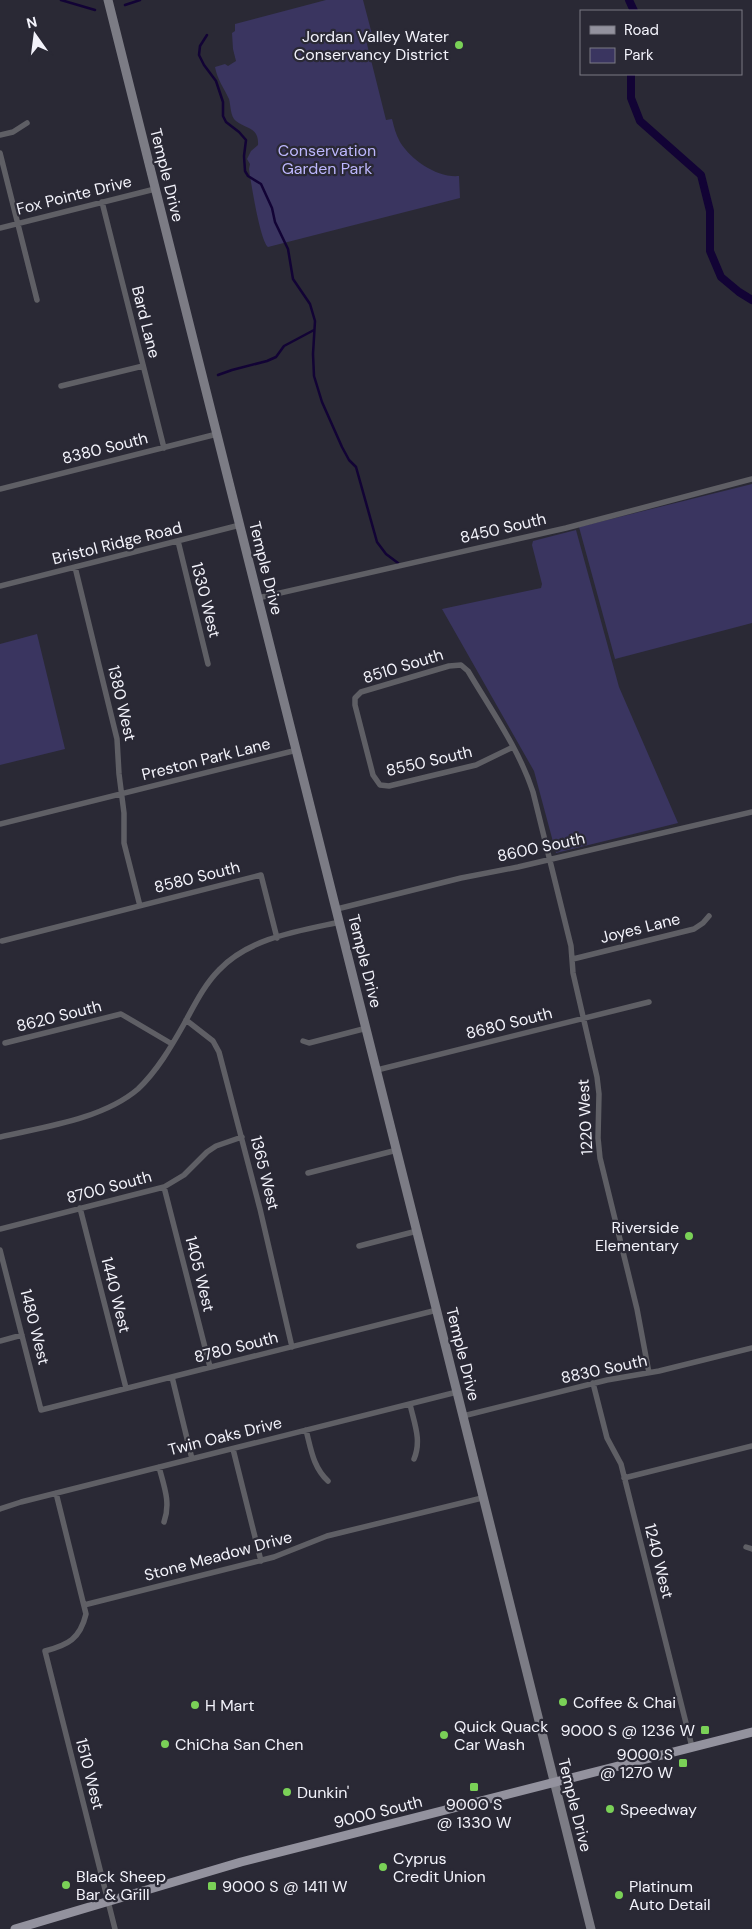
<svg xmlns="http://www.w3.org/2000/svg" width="752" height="1929" font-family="'DM Sans',sans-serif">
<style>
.green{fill:#3a3560}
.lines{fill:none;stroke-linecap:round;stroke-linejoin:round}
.stream{stroke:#120335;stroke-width:2.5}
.canal{stroke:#120335;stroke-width:8}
.street{stroke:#5f5f65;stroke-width:5.5}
.secondary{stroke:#7c7c85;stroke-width:9}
.primary{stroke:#93929e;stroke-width:9}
.poi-dot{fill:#7ad157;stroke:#2a2935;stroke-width:2}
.labels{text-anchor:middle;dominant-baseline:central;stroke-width:4.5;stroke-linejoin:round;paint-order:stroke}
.poi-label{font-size:16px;fill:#f3f3fb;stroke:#2a2935;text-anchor:start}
.park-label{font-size:16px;fill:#bdb7fd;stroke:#2a2935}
.street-label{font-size:16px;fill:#f3f3fb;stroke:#2a2935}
</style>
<rect width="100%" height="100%" fill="#2a2935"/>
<!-- green -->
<path class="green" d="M326 0H363L373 38 366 40 386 120 392 119C394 127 396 135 400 142 411 160 437 178 459 176L460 198 268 247C260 240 251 183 249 169L250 164 247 159 251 151 258 145C259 127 246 129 236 121 230 116 231 106 229 99 224 88 217 79 215 67L225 64 228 66 236 61 233 49 232 33 235 31V24Z
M752 484V623L615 659 579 527Z
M576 530 619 687 678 823 556 853 534 771 442 609 541 588 542 584 532 545 533 541Z
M37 634 65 749 0 765V644Z"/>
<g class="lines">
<!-- stream -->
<path class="stream" d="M61 0 95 10
M125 5 140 0
M207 35 200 46 199 55 204 65 216 81 223 102V116L226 122 239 132 246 140 244 156 245 171 248 176 261 184 272 208 275 222 288 249 293 279 310 304 315 321 313 354 314 376 322 402 342 447 349 460 356 467 377 542 386 554 398 563
M218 375 232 370 267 361 276 357 284 346 314 330"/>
<!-- canal -->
<path class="canal" d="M629 0 634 11
M631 74V98L640 121 701 175 710 211V251L721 277 739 292 752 300"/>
<!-- street -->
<path class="street" d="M0 135 13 132 27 123
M0 153 37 300
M102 202 164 448
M0 228 155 189
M61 386 143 366
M0 489 217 434
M178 541 208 664
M75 567 117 739 119 774 124 813V843L140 906
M0 586 240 525
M258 598 566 528 752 479
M513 747 476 765 389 786 380 785 373 775 355 705V698L361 692 449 666 461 665 468 671C491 710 519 749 533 792L571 946 573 973 597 1077 599 1094 598 1138 600 1158 637 1309 649 1373
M0 824 297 750
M337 909 461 878 518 867 752 812
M2 941 261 875 277 938
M573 959 694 929 703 923 709 916
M186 1020 213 1041 219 1052 260 1209 292 1347
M303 1041 309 1043 367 1028
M5 1043 121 1014 172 1044
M377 1070 649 1002
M0 1137C44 1127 103 1119 138 1089 157 1071 171 1047 184 1024 194 1006 204 985 219 970 249 938 298 931 340 922
M308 1173 397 1150
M164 1187 210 1367
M80 1208 126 1388
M0 1229 164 1187 184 1175 207 1152 216 1146 242 1137
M359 1246 417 1231
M0 1250 41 1410 437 1310
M0 1341 22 1335
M172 1377 192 1459
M593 1383 607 1438 621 1464 692 1747
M410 1404C414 1423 422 1440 414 1459
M463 1416 607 1380 659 1371 752 1348
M306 1430C311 1449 313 1467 328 1481
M233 1449 261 1561
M159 1467C164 1486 171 1503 164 1522
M624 1478 752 1446
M56 1493 86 1614C80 1639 68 1645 45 1651L115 1929
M0 1509 21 1502 457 1392
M746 1547 752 1549
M84 1605 274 1557 327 1536 482 1498"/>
<!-- secondary -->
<path class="secondary" d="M108 0C271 642 430 1286 591 1929"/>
<!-- primary -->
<path class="primary" d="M15 1929 241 1862 752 1732"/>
</g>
<!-- markers -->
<g class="poi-dot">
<circle cx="459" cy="45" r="5"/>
<circle cx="689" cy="1236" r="5"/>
<circle cx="563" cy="1702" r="5"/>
<circle cx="195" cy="1705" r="5"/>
<rect x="700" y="1725" width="10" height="10" rx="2.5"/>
<circle cx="444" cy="1735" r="5"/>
<circle cx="165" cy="1744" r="5"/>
<rect x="678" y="1758" width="10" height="10" rx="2.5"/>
<rect x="469" y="1782" width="10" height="10" rx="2.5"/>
<circle cx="287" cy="1792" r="5"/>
<circle cx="610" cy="1809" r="5"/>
<circle cx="383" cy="1867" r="5"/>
<circle cx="66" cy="1885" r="5"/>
<rect x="207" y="1881" width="10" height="10" rx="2.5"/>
<circle cx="619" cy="1895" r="5"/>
</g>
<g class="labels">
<!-- poi labels -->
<g class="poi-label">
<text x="449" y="36" text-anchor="end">Jordan Valley Water<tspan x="449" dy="18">Conservancy District</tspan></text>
<text x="679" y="1227" text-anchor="end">Riverside<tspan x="679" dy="18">Elementary</tspan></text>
<text x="573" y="1702">Coffee &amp; Chai</text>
<text x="205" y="1705">H Mart</text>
<text x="454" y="1726">Quick Quack<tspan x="454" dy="18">Car Wash</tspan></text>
<text x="695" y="1730" text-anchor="end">9000 S @ 1236 W</text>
<text x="175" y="1744">ChiCha San Chen</text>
<text x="673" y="1754" text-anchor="end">9000 S<tspan x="673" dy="18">@ 1270 W</tspan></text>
<text x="297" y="1792">Dunkin'</text>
<text x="474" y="1804" text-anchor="middle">9000 S<tspan x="474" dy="18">@ 1330 W</tspan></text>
<text x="620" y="1809">Speedway</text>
<text x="393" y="1858">Cyprus<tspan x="393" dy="18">Credit Union</tspan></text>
<text x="76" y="1876">Black Sheep<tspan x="76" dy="18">Bar &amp; Grill</tspan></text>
<text x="222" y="1886">9000 S @ 1411 W</text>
<text x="629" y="1886">Platinum<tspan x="629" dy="18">Auto Detail</tspan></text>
</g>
<!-- park labels -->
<g class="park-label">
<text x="327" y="150">Conservation<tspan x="327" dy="18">Garden Park</tspan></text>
</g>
<!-- street labels -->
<g class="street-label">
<text transform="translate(167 175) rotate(76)">Temple Drive</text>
<text transform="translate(74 195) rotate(-14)">Fox Pointe Drive</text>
<text transform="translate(146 322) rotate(76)">Bard Lane</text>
<text transform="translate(105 448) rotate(-14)">8380 South</text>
<text transform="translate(503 528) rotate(-13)">8450 South</text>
<text transform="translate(117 543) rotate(-14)">Bristol Ridge Road</text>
<text transform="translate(266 568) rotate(76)">Temple Drive</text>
<text transform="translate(206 600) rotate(76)">1330 West</text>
<text transform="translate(403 666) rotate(-17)">8510 South</text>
<text transform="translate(122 703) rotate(77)">1380 West</text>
<text transform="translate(206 759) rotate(-14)">Preston Park Lane</text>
<text transform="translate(429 761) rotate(-13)">8550 South</text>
<text transform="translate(541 847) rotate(-12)">8600 South</text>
<text transform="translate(197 877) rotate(-14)">8580 South</text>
<text transform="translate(640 928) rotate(-14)">Joyes Lane</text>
<text transform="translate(365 961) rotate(76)">Temple Drive</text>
<text transform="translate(59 1016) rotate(-14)">8620 South</text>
<text transform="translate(509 1023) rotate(-14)">8680 South</text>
<text transform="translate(585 1117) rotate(-93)">1220 West</text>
<text transform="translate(265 1173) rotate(76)">1365 West</text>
<text transform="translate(109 1187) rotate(-15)">8700 South</text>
<text transform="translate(200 1274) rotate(76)">1405 West</text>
<text transform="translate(116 1295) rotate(76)">1440 West</text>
<text transform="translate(35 1327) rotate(76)">1480 West</text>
<text transform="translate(236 1347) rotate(-14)">8780 South</text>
<text transform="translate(463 1354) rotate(76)">Temple Drive</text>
<text transform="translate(604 1369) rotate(-12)">8830 South</text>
<text transform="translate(225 1436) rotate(-14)">Twin Oaks Drive</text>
<text transform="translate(218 1556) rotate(-15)">Stone Meadow Drive</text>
<text transform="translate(659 1561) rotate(76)">1240 West</text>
<text transform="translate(90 1774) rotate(76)">1510 West</text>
<text transform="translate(575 1805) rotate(76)">Temple Drive</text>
<text transform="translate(378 1812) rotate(-14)">9000 South</text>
</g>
</g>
<!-- legend -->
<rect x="580" y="10" width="162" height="65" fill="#2a2935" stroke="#7a7a84"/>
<rect x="590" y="26" width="25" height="8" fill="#93929e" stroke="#7a7a84"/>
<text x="624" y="35" font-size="15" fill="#f3f3fb">Road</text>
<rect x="590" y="48" width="25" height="15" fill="#3a3560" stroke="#7a7a84"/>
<text x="624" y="60" font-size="15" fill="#f3f3fb">Park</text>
<!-- north arrow -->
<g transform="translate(35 35) rotate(346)" stroke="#2a2935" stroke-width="4" paint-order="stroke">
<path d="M0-4L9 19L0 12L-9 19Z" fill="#f3f3fb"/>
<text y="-8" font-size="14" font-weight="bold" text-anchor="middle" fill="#f3f3fb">N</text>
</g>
</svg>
